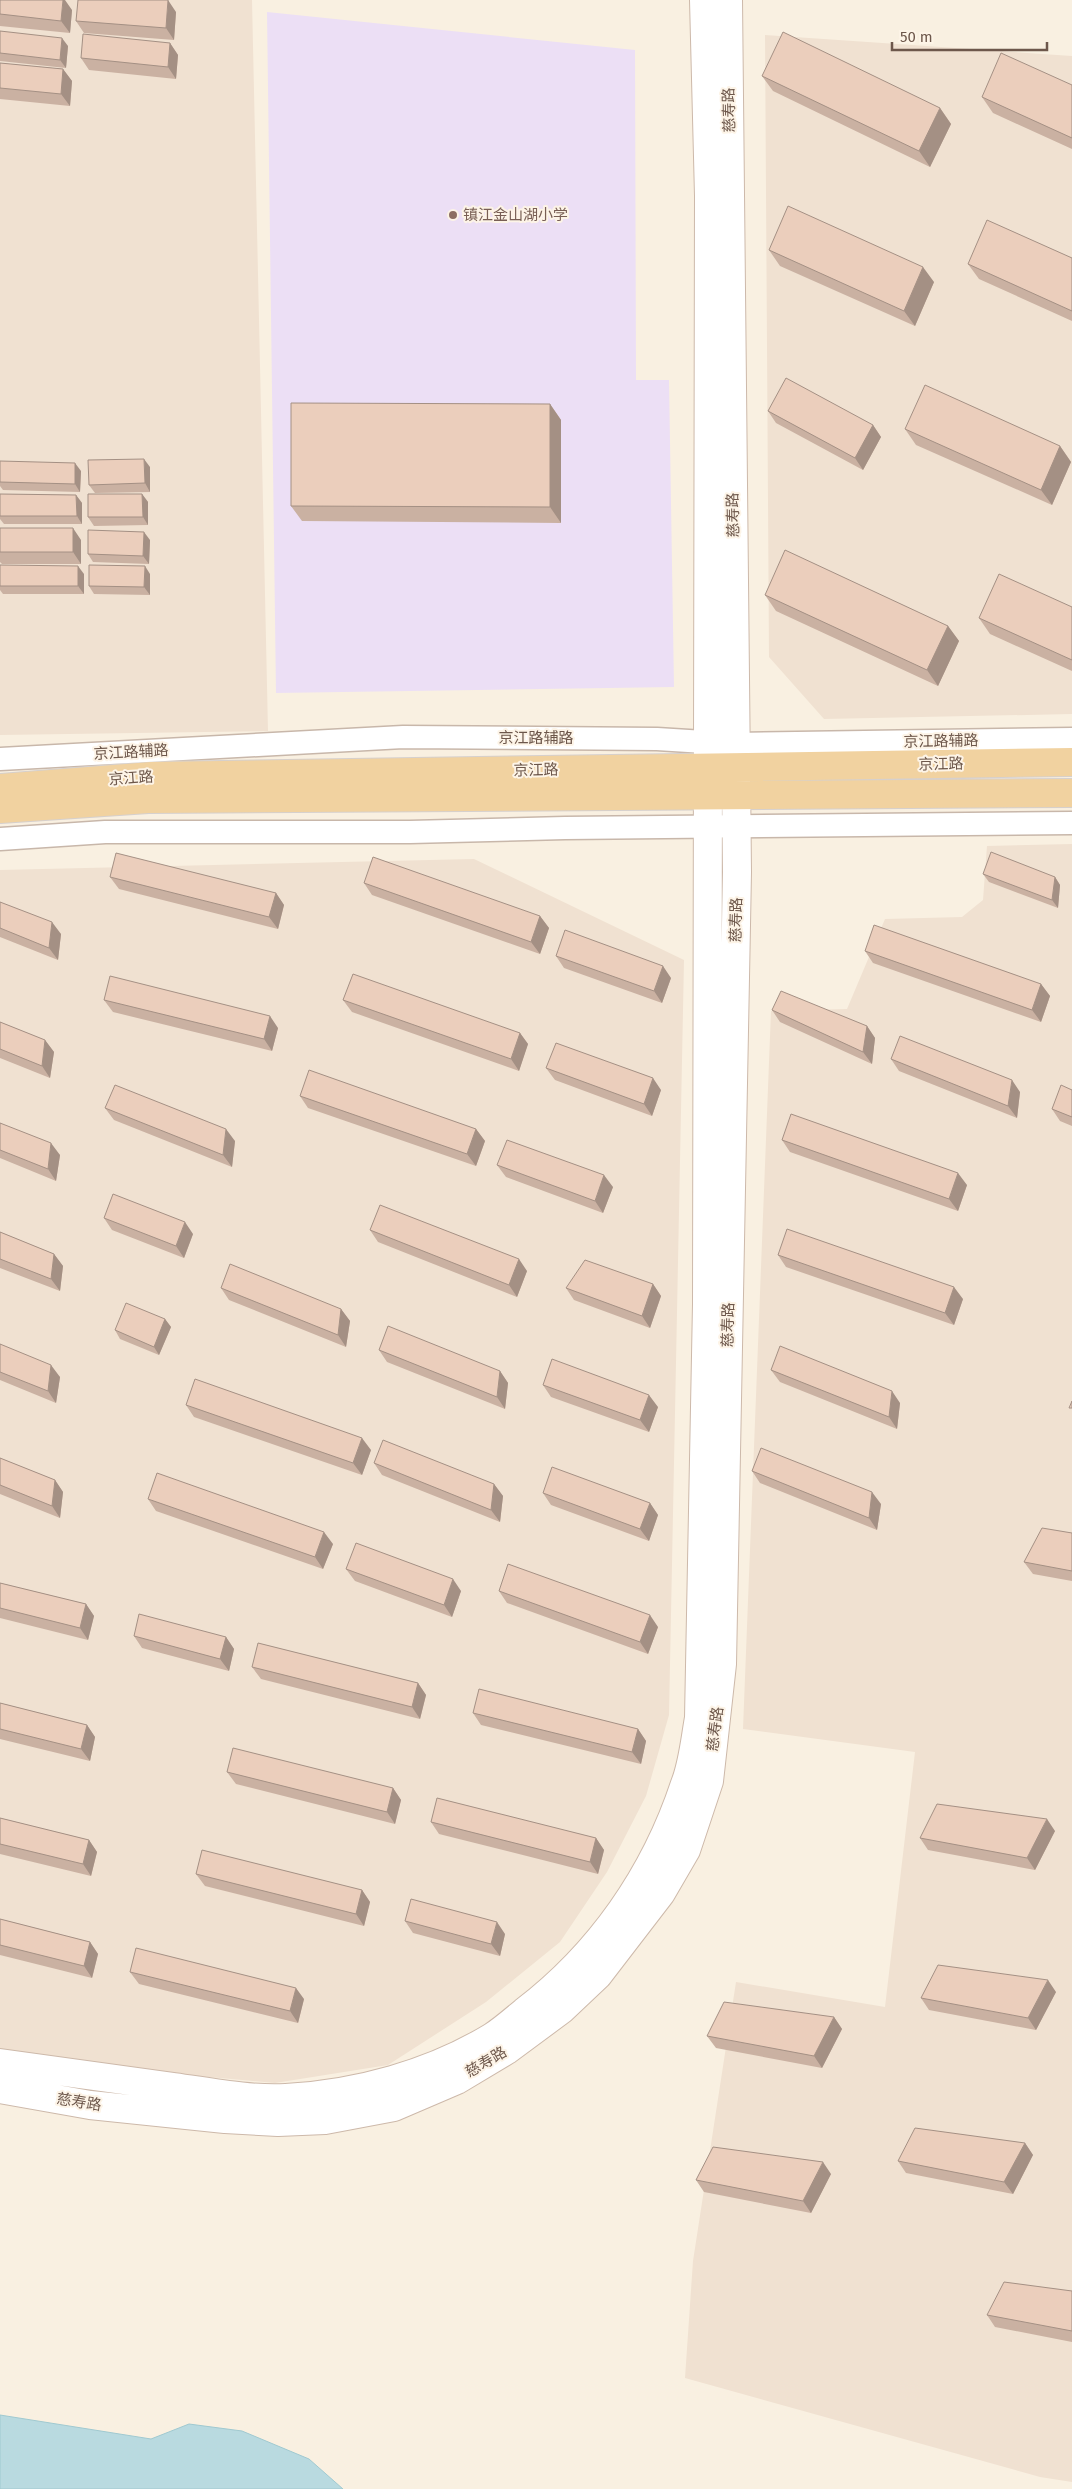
<svg xmlns="http://www.w3.org/2000/svg" width="1072" height="2489" font-family="'Fira Sans','Noto Sans SC',sans-serif">
<style>
.residential{fill:#f0e1d1}
.education{fill:#ecdff5}
.water{fill:#b9dae0;stroke:#a0c9d0}
.lines{fill:none;stroke-linecap:round;stroke-linejoin:round}
.street-casing{stroke:#c8b7aa;stroke-width:25}
.secondary-casing{stroke:#cdb9aa;stroke-width:30}
.primary-casing{stroke:#d6d0cd;stroke-width:30}
.street{stroke:#fff;stroke-width:22}
.secondary{stroke:#fff;stroke-width:28}
.primary{stroke:#f1d2a0;stroke-width:28}
.wall{fill:#cab1a2}
.shaded-wall{fill:#a49084}
.building{fill:#ebcebc;stroke:#a49084}
.education-dot{fill:#8d6e63;stroke:#fdf4e7;stroke-width:2}
.labels{text-anchor:middle;dominant-baseline:central;stroke-width:4;stroke-linejoin:round;paint-order:stroke}
.street-label{font-size:15px;fill:#6d574b;stroke:#fdf4e7}
.education-label{font-size:15px;fill:#785e54;stroke:#fdf4e7;text-anchor:start}
</style>
<rect width="100%" height="100%" fill="#f9f0e1"/>
<!-- residential -->
<path class="residential" d="M0 0H252L268 731 0 735Z
M765 35 1072 56V714L824 719 769 657Z
M1072 844V2482L1040 2477 685 2378 693 2261 736 1982 885 2007 915 1752 743 1729 771 1011 847 1009 885 919 962 917 983 900 987 846Z
M474 859 684 960 669 1715 646 1796 607 1872 560 1942 486 2002 388 2065 275 2083 131 2070 0 2051V870Z"/>
<!-- education -->
<path class="education" d="M267 12 635 50 636 380H669L674 687 276 693Z"/>
<!-- water -->
<path class="water" d="M0 2415 151 2439 189 2424 242 2431 309 2459 343 2489H0Z"/>
<g class="lines">
<defs>
<path id="street" d="M0 759 403 737 657 739 736 744 1072 739
M0 839 105 832H410L565 828 1072 823"/>
<path id="secondary" d="M0 2063C58 2071 116 2079 174 2087 210 2092 249 2100 286 2098 357 2094 431 2074 492 2037 503 2030 513 2021 524 2012 600 1954 655 1875 685 1784 693 1764 695 1740 699 1718L707 1304 709 196 704 0
M0 2089 90 2105 225 2119 278 2122 325 2120 394 2107 457 2080 507 2050 561 2010 598 1975 661 1893 686 1850 709 1781 722 1664 737 872 728 0"/>
<path id="primary" d="M0 788 152 776 1072 762
M0 809 148 799 1072 793"/>
</defs>
<!-- street casing -->
<use href="#street" class="street-casing"/>
<!-- secondary casing -->
<use href="#secondary" class="secondary-casing"/>
<!-- primary casing -->
<use href="#primary" class="primary-casing"/>
<!-- street -->
<use href="#street" class="street"/>
<!-- secondary -->
<use href="#secondary" class="secondary"/>
<!-- primary -->
<use href="#primary" class="primary"/>
</g>
<!-- wall -->
<path class="wall" d="M0 0 72 10 70 33 0 26Z
M176 12 174 40 84 33 76 21Z
M0 31 68 46 66 68 0 61Z
M170 43 178 55 176 79 89 70 81 58Z
M0 63 63 69 72 81 70 106 0 99Z
M762 76 940 108 951 124 930 167 773 91Z
M1072 85V149L993 113 982 97Z
M769 250 934 282 915 326 780 266Z
M1072 258V321L979 279 968 264Z
M550 404 561 420V523L302 521 291 506Z
M768 411 873 425 881 437 863 470 776 423Z
M905 429 1060 446 1071 462 1052 505 916 445Z
M0 461 81 471 80 492 3 490 0 486Z
M150 467V492L95 493 89 485Z
M0 494 76 495 82 503V524H4L0 519Z
M142 494 148 502V525L94 526 88 517Z
M0 528 81 540V564H2L0 562Z
M150 540 149 564 93 562 88 554Z
M0 565 84 574V594H3L0 590Z
M150 574V595L94 594 89 586Z
M765 595 948 626 959 641 938 686 776 611Z
M1072 607V671L990 634 979 618Z
M983 874 1055 877 1060 885 1058 908 989 882Z
M110 877 276 893 284 905 278 929 119 889Z
M364 883 540 916 549 928 540 954 372 895Z
M0 902 61 934 58 960 0 937Z
M865 951 1041 984 1050 996 1041 1022 873 963Z
M556 956 671 978 662 1003 564 968Z
M104 1000 278 1028 272 1051 113 1012Z
M343 1000 520 1033 528 1044 519 1071 352 1012Z
M772 1010 867 1026 875 1038 872 1064 780 1022Z
M0 1022 45 1040 54 1052 50 1078 0 1058Z
M891 1059 1020 1092 1017 1118 899 1071Z
M546 1068 661 1090 652 1116 555 1080Z
M1072 1090V1126L1060 1121 1052 1109Z
M300 1096 476 1129 485 1141 476 1166 308 1108Z
M105 1108 235 1141 232 1167 114 1120Z
M0 1123 60 1155 56 1181 0 1158Z
M782 1140 967 1185 958 1211 790 1152Z
M497 1165 613 1187 603 1213 506 1177Z
M104 1218 193 1234 184 1258 112 1230Z
M370 1230 527 1271 517 1297 378 1242Z
M0 1232 54 1254 63 1266 60 1291 0 1268Z
M778 1255 963 1299 954 1325 786 1267Z
M653 1284 661 1296 650 1328 574 1300 566 1288Z
M221 1288 341 1309 350 1321 346 1347 229 1300Z
M165 1319 171 1327 159 1355 120 1339 115 1330Z
M0 1344 60 1377 56 1403 0 1380Z
M379 1350 500 1371 508 1383 505 1409 387 1362Z
M771 1370 900 1403 897 1429 780 1382Z
M543 1385 658 1407 649 1432 551 1397Z
M186 1405 371 1450 362 1475 194 1417Z
M0 1458 55 1480 63 1492 60 1518 0 1494Z
M374 1463 494 1484 503 1496 500 1522 382 1475Z
M752 1471 881 1504 877 1530 760 1483Z
M543 1493 650 1503 658 1515 649 1541 551 1505Z
M148 1499 333 1544 323 1569 156 1511Z
M1072 1533V1581L1033 1574 1024 1562Z
M346 1569 461 1591 452 1617 355 1581Z
M0 1583 86 1604 94 1616 88 1640 0 1618Z
M499 1591 658 1627 648 1654 507 1603Z
M134 1636 226 1637 234 1649 229 1671 142 1648Z
M252 1667 418 1683 426 1695 420 1719 261 1679Z
M0 1703 87 1725 95 1737 90 1761 0 1739Z
M473 1713 638 1729 646 1741 641 1764 481 1725Z
M227 1772 393 1788 401 1800 395 1824 236 1784Z
M0 1818 89 1840 97 1852 91 1876 0 1854Z
M431 1822 596 1838 604 1850 598 1874 439 1834Z
M1055 1831 1035 1870 928 1850 920 1838Z
M196 1874 362 1890 370 1902 364 1926 205 1886Z
M0 1919 90 1942 98 1954 92 1978 0 1955Z
M405 1921 505 1934 500 1956 413 1933Z
M130 1972 304 1999 298 2023 139 1984Z
M1056 1992 1036 2030 929 2010 921 1998Z
M834 2017 842 2029 822 2068 716 2048 707 2036Z
M1025 2143 1033 2155 1013 2194 906 2173 898 2161Z
M831 2174 811 2213 704 2192 696 2180Z
M1072 2291V2342L995 2327 987 2315Z"/>
<!-- shaded-wall -->
<path class="shaded-wall" d="M63 0H65L72 10 70 33 61 21Z
M168 0 176 12 174 40 166 28Z
M62 38 68 46 66 68 60 60Z
M170 43 178 55 176 79 168 67Z
M63 69 72 81 70 106 61 94Z
M940 108 951 124 930 167 919 151Z
M923 267 934 282 915 326 904 311Z
M550 404 561 420V523L550 507Z
M873 425 881 437 863 470 855 458Z
M1060 446 1071 462 1052 505 1041 490Z
M144 459 150 467V492L145 483Z
M75 463 81 471 80 492 75 484Z
M142 494 148 502V525L143 517Z
M76 495 82 503V524L77 516Z
M73 528 81 540V564L73 552Z
M144 532 150 540 149 564 143 556Z
M78 566 84 574V594L78 586Z
M145 566 150 574V595L144 587Z
M948 626 959 641 938 686 927 670Z
M1055 877 1060 885 1058 908 1052 900Z
M276 893 284 905 278 929 269 917Z
M540 916 549 928 540 954 531 942Z
M52 922 61 934 58 960 49 948Z
M663 966 671 978 662 1003 654 991Z
M1041 984 1050 996 1041 1022 1032 1010Z
M270 1016 278 1028 272 1051 264 1039Z
M867 1026 875 1038 872 1064 863 1052Z
M520 1033 528 1044 519 1071 511 1059Z
M45 1040 54 1052 50 1078 42 1066Z
M653 1078 661 1090 652 1116 644 1104Z
M1012 1080 1020 1092 1017 1118 1008 1106Z
M226 1129 235 1141 232 1167 223 1155Z
M476 1129 485 1141 476 1166 467 1154Z
M51 1143 60 1155 56 1181 48 1169Z
M958 1173 967 1185 958 1211 949 1199Z
M604 1175 613 1187 603 1213 595 1201Z
M185 1222 193 1234 184 1258 176 1246Z
M54 1254 63 1266 60 1291 51 1279Z
M519 1259 527 1271 517 1297 509 1285Z
M653 1284 661 1296 650 1328 642 1316Z
M954 1287 963 1299 954 1325 945 1313Z
M341 1309 350 1321 346 1347 338 1335Z
M165 1319 171 1327 159 1355 154 1347Z
M51 1365 60 1377 56 1403 48 1391Z
M500 1371 508 1383 505 1409 497 1397Z
M892 1391 900 1403 897 1429 889 1417Z
M649 1395 658 1407 649 1432 640 1420Z
M362 1438 371 1450 362 1475 353 1463Z
M55 1480 63 1492 60 1518 52 1506Z
M494 1484 503 1496 500 1522 491 1510Z
M872 1492 881 1504 877 1530 869 1518Z
M650 1503 658 1515 649 1541 640 1529Z
M324 1532 333 1544 323 1569 315 1557Z
M453 1579 461 1591 452 1617 444 1605Z
M86 1604 94 1616 88 1640 80 1628Z
M650 1615 658 1627 648 1654 640 1642Z
M226 1637 234 1649 229 1671 220 1659Z
M418 1683 426 1695 420 1719 412 1707Z
M87 1725 95 1737 90 1761 81 1749Z
M638 1729 646 1741 641 1764 632 1752Z
M393 1788 401 1800 395 1824 387 1812Z
M1047 1819 1055 1831 1035 1870 1027 1858Z
M596 1838 604 1850 598 1874 590 1862Z
M89 1840 97 1852 91 1876 83 1864Z
M362 1890 370 1902 364 1926 356 1914Z
M497 1922 505 1934 500 1956 491 1944Z
M90 1942 98 1954 92 1978 84 1966Z
M1048 1980 1056 1992 1036 2030 1028 2018Z
M296 1988 304 1999 298 2023 290 2011Z
M834 2017 842 2029 822 2068 814 2056Z
M1025 2143 1033 2155 1013 2194 1004 2182Z
M823 2162 831 2174 811 2213 803 2201Z"/>
<!-- building -->
<path class="building" d="M0 0H63L61 21 0 14Z
M78 0H168L166 28 76 21Z
M0 31 62 38 60 60 0 53Z
M783 32 940 108 919 151 762 76Z
M83 34 170 43 168 67 81 58Z
M1001 53 1072 85V138L982 97Z
M0 63 63 69 61 94 0 88Z
M788 206 923 267 904 311 769 250Z
M987 220 1072 258V311L968 264Z
M786 378 873 425 855 458 768 411Z
M925 385 1060 446 1041 490 905 429Z
M291 403 550 404V507L291 506Z
M144 459 145 483 89 485 88 460Z
M0 461 75 463V484L0 482Z
M0 494 76 495 77 516H0Z
M88 494H142L143 517H88Z
M0 528H73V552H0Z
M88 530 144 532 143 556 88 554Z
M785 550 948 626 927 670 765 595Z
M0 565 78 566V586H0Z
M89 565 145 566 144 587 89 586Z
M999 574 1072 607V660L979 618Z
M991 852 1055 877 1052 900 983 874Z
M116 853 276 893 269 917 110 877Z
M373 857 540 916 531 942 364 883Z
M0 902 52 922 49 948 0 928Z
M874 925 1041 984 1032 1010 865 951Z
M565 930 663 966 654 991 556 956Z
M353 974 520 1033 511 1059 343 1000Z
M110 976 270 1016 264 1039 104 1000Z
M781 991 867 1026 863 1052 772 1010Z
M0 1022 45 1040 42 1066 0 1049Z
M900 1036 1012 1080 1008 1106 891 1059Z
M556 1043 653 1078 644 1104 546 1068Z
M309 1070 476 1129 467 1154 300 1096Z
M115 1085 226 1129 223 1155 105 1108Z
M1061 1085 1072 1090V1117L1052 1109Z
M791 1114 958 1173 949 1199 782 1140Z
M0 1123 51 1143 48 1169 0 1150Z
M507 1140 604 1175 595 1201 497 1165Z
M113 1194 185 1222 176 1246 104 1218Z
M380 1205 519 1259 509 1285 370 1230Z
M787 1229 954 1287 945 1313 778 1255Z
M0 1232 54 1254 51 1279 0 1259Z
M585 1260 653 1284 642 1316 566 1288Z
M230 1264 341 1309 338 1335 221 1288Z
M126 1303 165 1319 154 1347 115 1330Z
M388 1326 500 1371 497 1397 379 1350Z
M0 1344 51 1365 48 1391 0 1372Z
M780 1346 892 1391 889 1417 771 1370Z
M552 1359 649 1395 640 1420 543 1385Z
M195 1379 362 1438 353 1463 186 1405Z
M1072 1401V1408H1069Z
M383 1440 494 1484 491 1510 374 1463Z
M761 1448 872 1492 869 1518 752 1471Z
M0 1458 55 1480 52 1506 0 1485Z
M552 1467 650 1503 640 1529 543 1493Z
M157 1473 324 1532 315 1557 148 1499Z
M1042 1528 1072 1533V1571L1024 1562Z
M356 1543 453 1579 444 1605 346 1569Z
M508 1564 650 1615 640 1642 499 1591Z
M0 1583 86 1604 80 1628 0 1608Z
M139 1614 226 1637 220 1659 134 1636Z
M258 1643 418 1683 412 1707 252 1667Z
M479 1689 638 1729 632 1752 473 1713Z
M0 1703 87 1725 81 1749 0 1729Z
M233 1748 393 1788 387 1812 227 1772Z
M437 1798 596 1838 590 1862 431 1822Z
M937 1804 1047 1819 1027 1858 920 1838Z
M0 1818 89 1840 83 1864 0 1844Z
M202 1850 362 1890 356 1914 196 1874Z
M411 1899 497 1922 491 1944 405 1921Z
M0 1919 90 1942 84 1966 0 1945Z
M136 1948 296 1988 290 2011 130 1972Z
M938 1965 1048 1980 1028 2018 921 1998Z
M724 2002 834 2017 814 2056 707 2036Z
M915 2128 1025 2143 1004 2182 898 2161Z
M713 2147 823 2162 803 2201 696 2180Z
M1004 2282 1072 2291V2331L987 2315Z"/>
<!-- markers -->
<circle class="education-dot" cx="453" cy="215" r="5"/>
<g class="labels">
<!-- street labels -->
<g class="street-label">
<text transform="translate(729 110) rotate(-91)">慈寿路</text>
<text transform="translate(733 515) rotate(-91)">慈寿路</text>
<text x="536" y="738">京江路辅路</text>
<text transform="translate(941 741) rotate(-1)">京江路辅路</text>
<text transform="translate(131 752) rotate(-3)">京江路辅路</text>
<text transform="translate(941 764) rotate(-1)">京江路</text>
<text transform="translate(536 770) rotate(-1)">京江路</text>
<text transform="translate(131 778) rotate(-4)">京江路</text>
<text transform="translate(736 920) rotate(-89)">慈寿路</text>
<text transform="translate(728 1325) rotate(-89)">慈寿路</text>
<text transform="translate(715 1729) rotate(-83)">慈寿路</text>
<text transform="translate(486 2062) rotate(-31)">慈寿路</text>
<text transform="translate(79 2102) rotate(9)">慈寿路</text>
</g>
<!-- education labels -->
<g class="education-label">
<text x="463" y="215">镇江金山湖小学</text>
</g>
</g>
<!-- scale -->
<path d="M892 42v8h155v-8" fill="none" stroke="#6d574b" stroke-width="2.5"/>
<text x="900" y="42" font-size="15" fill="#6d574b" stroke="#fdf4e7" stroke-width="4" paint-order="stroke">50 m</text>
</svg>
